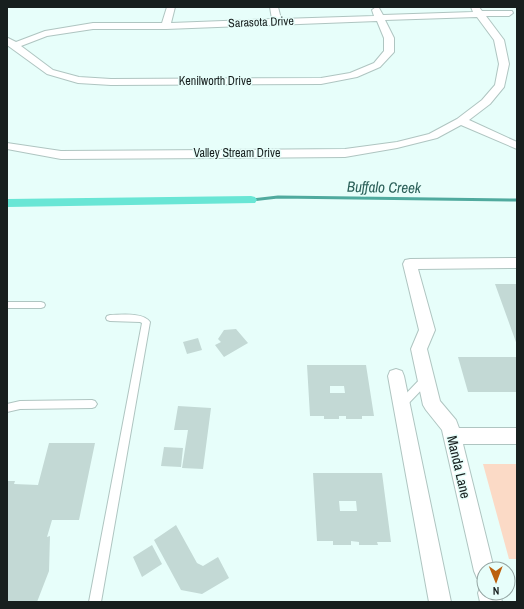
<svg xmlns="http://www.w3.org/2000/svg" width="524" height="609" font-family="'Archivo Narrow',sans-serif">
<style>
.green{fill:#fbdac6}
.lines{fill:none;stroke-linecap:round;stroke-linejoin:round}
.stream{stroke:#50aa9e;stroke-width:3}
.canal{fill:#69e6d5;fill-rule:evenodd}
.building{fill:#c3d9d5;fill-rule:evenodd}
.service-casing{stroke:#afc5c1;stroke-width:2}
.minor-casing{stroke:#afc5c1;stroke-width:2}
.service{fill:#fff;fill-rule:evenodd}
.minor{fill:#fff;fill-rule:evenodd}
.labels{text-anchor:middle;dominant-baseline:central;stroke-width:3;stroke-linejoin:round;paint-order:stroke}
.far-street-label{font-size:12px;fill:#171f1e;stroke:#e7fefa}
.street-label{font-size:14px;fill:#171f1e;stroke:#e7fefa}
.water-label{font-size:15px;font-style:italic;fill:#2c6059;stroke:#e7fefa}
</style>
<rect width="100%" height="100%" fill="#e7fefa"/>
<!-- green -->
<path class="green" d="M483 464H517V559H509Z"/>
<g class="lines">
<!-- stream -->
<path class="stream" d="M251 200 278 197 517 200"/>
<!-- canal -->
<path class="canal" d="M251 196 255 197 257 200 255 203 7 207V199Z"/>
</g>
<!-- building -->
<path class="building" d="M495 284H517V345Z
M236 329 248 343 224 357 215 345 221 342 218 339 224 330Z
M198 338 202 350 187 354 183 342Z
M458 357H517V392H468Z
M307 365H366L374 416H362V419H346V416H339V419H324V416H310ZM330 386H344L345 393H330Z
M178 406 211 408 203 469 182 468 188 430H174Z
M49 443H95L79 520H52L47 537 50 536 49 571 37 602H7V481H15L14 484 38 485Z
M164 447 183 448 181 467 161 466Z
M313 473H382L391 542H377L378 545H359V542L351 541V545H333V541H317ZM339 501H356L357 511H340Z
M176 525 197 563 203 566 218 557 229 578 202 594 181 590 154 540Z
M152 545 162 564 142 577 133 557Z"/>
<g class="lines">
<defs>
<path id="service" d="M7 302H41L44 303 45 305 44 307 41 308H7Z
M110 315C121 315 143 312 150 322L101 602H89L142 323 140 322 110 321 107 320 106 318 107 316Z
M426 375 429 376 430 379 429 382 405 407 402 408 399 407 397 404 399 401 423 376Z
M92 400 95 401 97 404 95 407 92 408 20 409 7 412V404L20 401Z"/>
<path id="minor" d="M167 7H175L171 23 272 19 270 7H278L281 19 374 16 372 10 376 7 379 8 383 15 473 12 471 7H479L482 11H512L513 13 509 16H486L504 40 509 64 504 87 490 104 469 120 517 142V149L461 125 437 138 397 148 345 157 61 159 7 149V143L61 151 345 149 397 142 429 134 457 119 482 100 495 85 499 64 494 40 477 17 385 20 394 38V52L380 67 357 77 321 84 111 85 78 83 47 74 7 45 8 38 16 42 45 31 93 23H162ZM377 21 384 38V51L374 63 350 73 321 78 111 79 79 77 53 70 21 46 47 36 93 29H166Z
M517 258V268L418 269 435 330 427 349 440 401 456 420 459 428H517V444H463L494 569H484V581L477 578 474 571 442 430 426 410 423 405 411 349 419 330 403 264 405 260 410 259Z
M396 369 402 371 404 376 451 602H429L388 376 390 371Z
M484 584V593H500L502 602H480L478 593 481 585Z"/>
</defs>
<!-- service casing -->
<use href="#service" class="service-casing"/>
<!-- minor casing -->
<use href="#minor" class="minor-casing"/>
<!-- service -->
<use href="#service" class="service"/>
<!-- minor -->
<use href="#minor" class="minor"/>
</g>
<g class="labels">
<!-- far-street labels -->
<g class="far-street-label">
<text transform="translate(261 22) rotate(-2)">Sarasota Drive</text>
<text x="215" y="81">Kenilworth Drive</text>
<text x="237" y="153">Valley Stream Drive</text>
</g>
<!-- street labels -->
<g class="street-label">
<text transform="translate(459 467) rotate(77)">Manda Lane</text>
</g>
<!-- water labels -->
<g class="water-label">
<text transform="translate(384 187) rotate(1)">Buffalo Creek</text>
</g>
</g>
<!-- border -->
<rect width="524" height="609" fill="none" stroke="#171f1e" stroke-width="16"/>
<!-- north arrow -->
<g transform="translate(496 581) rotate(179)"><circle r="19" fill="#e7fefa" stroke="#94a5a2"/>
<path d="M0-3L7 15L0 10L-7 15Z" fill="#bc600d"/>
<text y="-6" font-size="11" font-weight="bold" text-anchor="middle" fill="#171f1e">N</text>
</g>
</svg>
